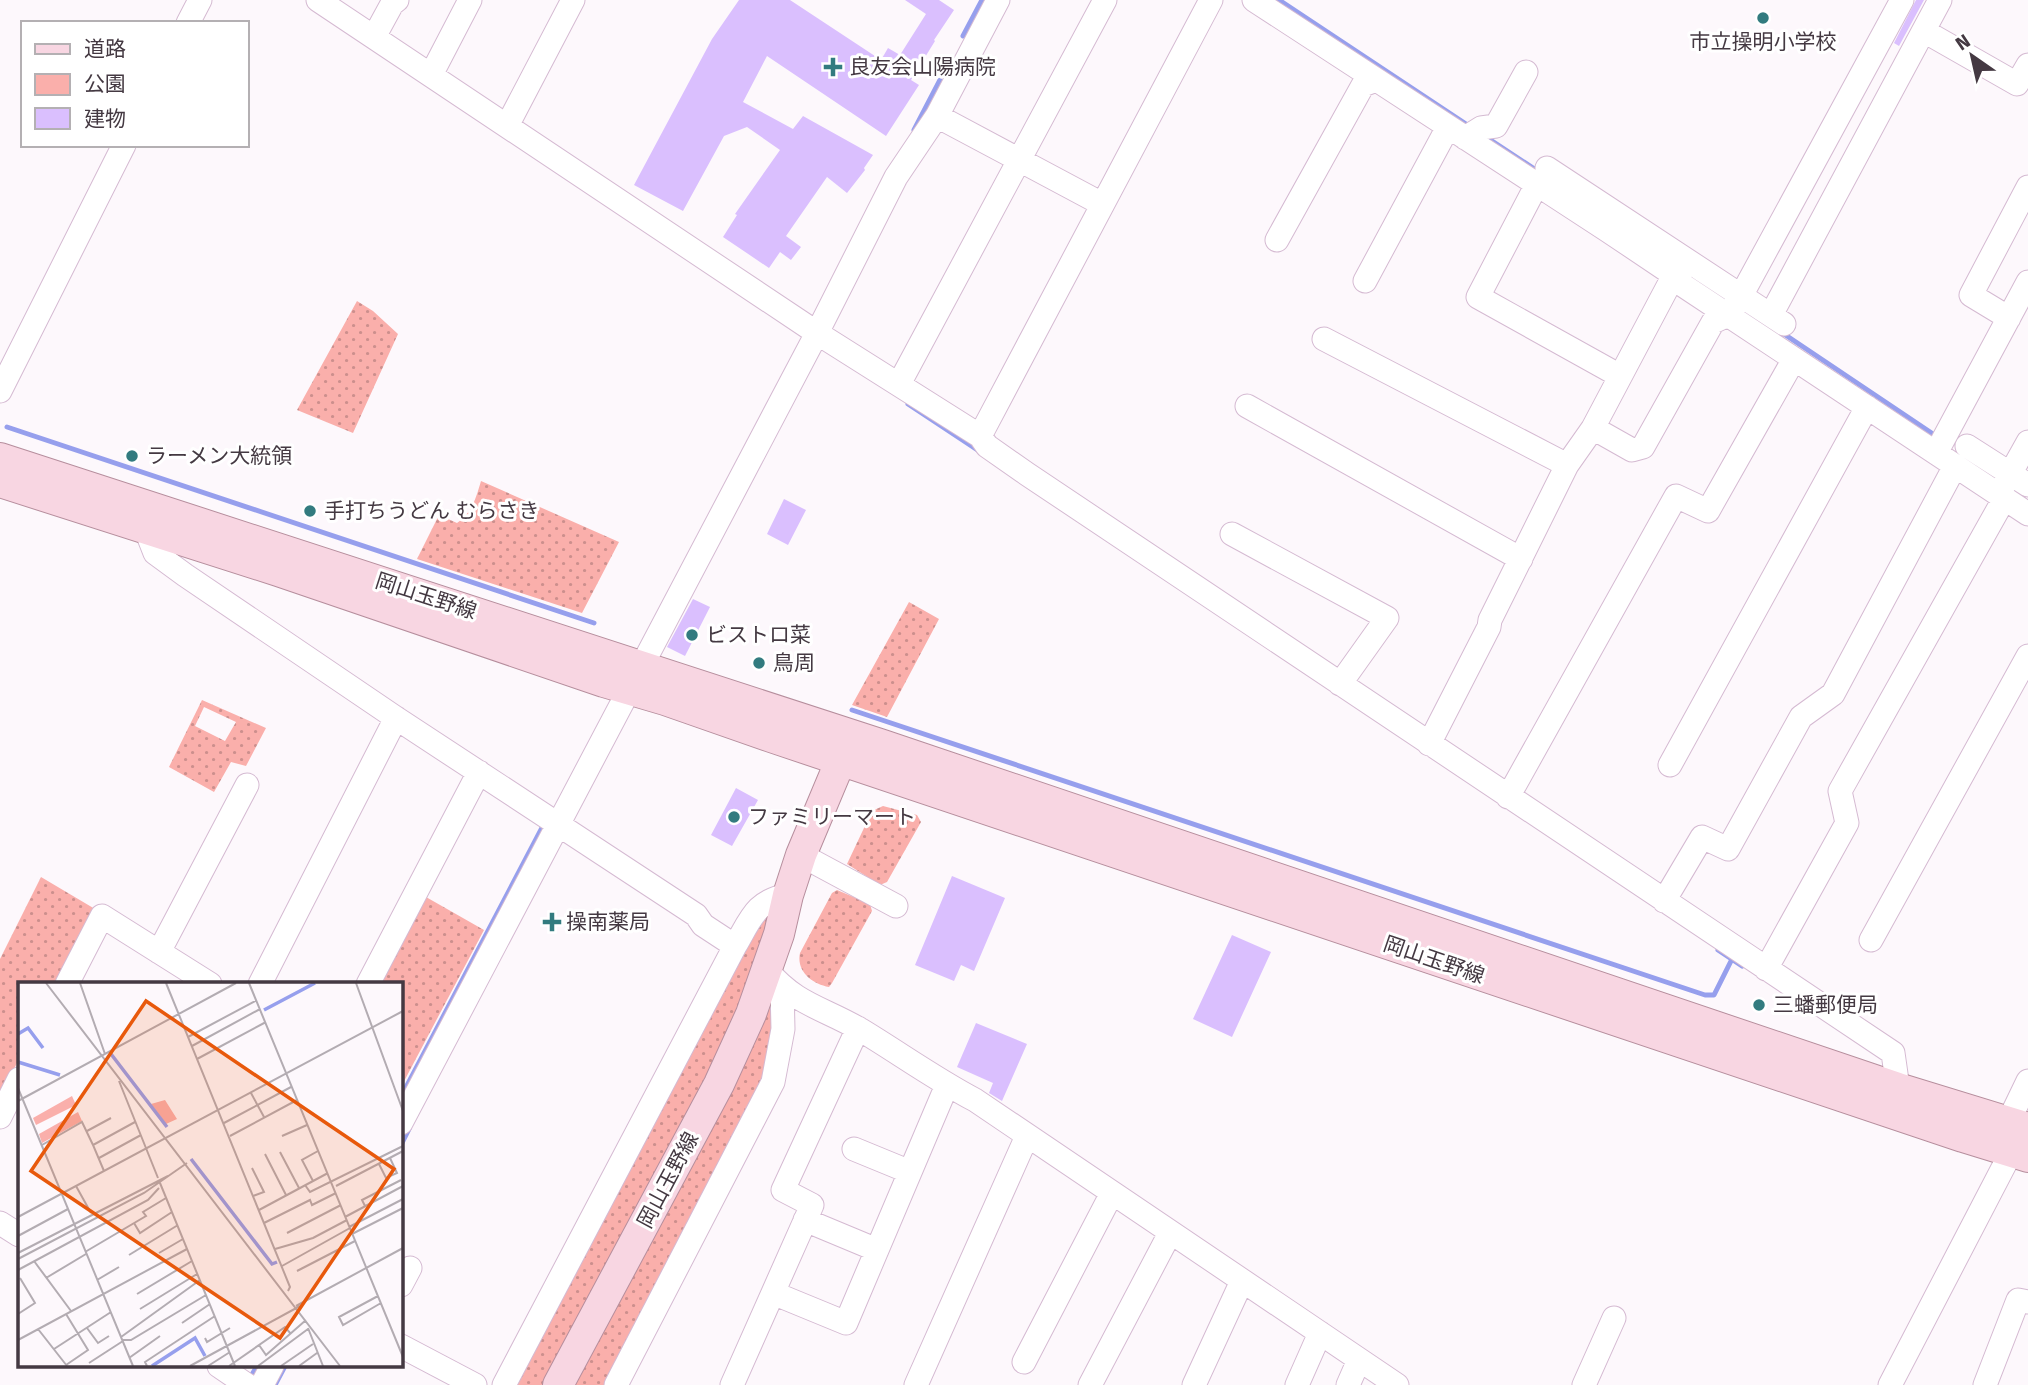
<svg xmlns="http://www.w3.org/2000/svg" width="2028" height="1385" font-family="'Fira Sans','Noto Sans JP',sans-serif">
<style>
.green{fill:url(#green-dots);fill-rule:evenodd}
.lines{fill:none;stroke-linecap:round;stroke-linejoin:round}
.stream{stroke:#969fed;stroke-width:5}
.building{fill:#dabffe}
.minor-casing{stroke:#d5bad2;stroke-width:25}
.major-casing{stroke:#b68e9d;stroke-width:32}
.minor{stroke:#fff;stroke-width:23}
.major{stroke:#f8d6e2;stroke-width:30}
.poi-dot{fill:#327b7f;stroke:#fff;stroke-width:2.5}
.labels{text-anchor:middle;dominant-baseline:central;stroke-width:6;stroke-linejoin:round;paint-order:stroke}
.poi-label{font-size:21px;fill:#443942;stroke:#fff;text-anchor:start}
.street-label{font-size:21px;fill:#443942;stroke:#fff}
.inset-river{fill:none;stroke:#969fed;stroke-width:3.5}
.inset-road{fill:none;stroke:#b3acb2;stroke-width:2}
.view{fill:#e8590c;fill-opacity:0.15;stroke:#e8590c;stroke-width:3.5}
.inset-edge{fill:none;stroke:#443942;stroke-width:3.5}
</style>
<defs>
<pattern id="green-dots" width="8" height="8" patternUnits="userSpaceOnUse" patternTransform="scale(1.75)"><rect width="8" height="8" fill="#faafab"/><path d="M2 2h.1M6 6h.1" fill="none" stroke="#cc8f8d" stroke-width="1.8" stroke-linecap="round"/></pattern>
</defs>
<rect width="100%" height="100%" fill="#fdf8fc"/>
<!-- green -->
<path class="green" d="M357 301 373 311 398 334 353 433 297 410Z
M481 481 619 542 582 613 417 559 439 515 457 523C472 513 476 498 481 481Z
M909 602 939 619 887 717 852 705Z
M202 700 266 728 246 766 231 762 214 792 169 767ZM204 707 236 722 225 741 195 726Z
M883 806 917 815 921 822 887 882 880 885 847 864 872 811Z
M41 877 95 909 57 984H19V1059L0 1097V959Z
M837 890 870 904 872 911 832 983 829 987C812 984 796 971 800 953L832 893Z
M426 897 484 930 401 1087V984H381Z
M766 909 771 912 727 1039 545 1385H510Z
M770 1009 775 1017 768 1071 608 1385H573L767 1010Z"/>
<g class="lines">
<!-- stream -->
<path class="stream" d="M1279 0 1472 128
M963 36 982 0
M914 130 940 80
M1483 135 1542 174
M1781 332 1939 438
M908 404 979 451
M7 427 594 623
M852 710 1705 995H1714L1732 959
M1718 950 1742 966
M401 1097 544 824
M401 1145 409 1129
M250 1378 257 1366
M275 1385 285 1366"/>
</g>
<!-- building -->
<path class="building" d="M739 0H790L881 60 888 48 900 55 926 14 905 0H939L954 10 934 40 935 41 911 80 919 85 886 136 767 56 743 102 793 129 803 116 873 155 864 168 865 170 847 193 827 177 786 236 801 247 791 260 780 252 769 268 723 237 737 215 735 214 780 150 747 127 724 136 683 211 634 185 712 39Z
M1916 0H1924L1899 46 1894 43Z
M784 499 806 510 788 545 767 534Z
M693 599 710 607 685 656 667 647Z
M736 788 758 800 732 846 711 835Z
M952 876 1005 898 974 971 961 965 954 981 915 965Z
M1232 935 1271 952 1232 1037 1193 1019Z
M976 1023 1027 1044 1002 1101 989 1093 993 1083 957 1067Z"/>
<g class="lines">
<defs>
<path id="minor" d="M318 0 817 333 980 436 987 446 1027 474 1893 1053 1898 1088
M1254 0 1607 230 1674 275 1684 286 2028 514
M188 23 200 0
M1924 31 2017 84 2028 65
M374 37 392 4 397 0
M431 75 470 0
M937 116 1102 204
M507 126 573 0
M1465 138 1481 128 1496 126 1526 72
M1547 168 1784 324
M1537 184 1478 297 1620 376
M1277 240 1363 85 1376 80
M1365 281 1448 127
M1771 315 1940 0
M2009 318 1971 295 2028 187
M1324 339 1567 465
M899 384 1105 0
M0 391 124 145
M1247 406 1521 559
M1593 428 1632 450 1643 447 1713 322 1728 315 1741 296 1902 0
M980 436 1211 0
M1967 446 2028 485
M1936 453 2028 282
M2004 485 2028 442
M146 530 155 553 185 575 396 718 696 915 703 925 735 946
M1232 534 1387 618 1340 684
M1429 744 1489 627 1490 620 1567 465 1593 428 1674 275
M1670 765 1867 407
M1508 797 1676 496 1708 511 1794 359
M801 855 896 906
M1664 901 1702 837 1728 849 1801 717 1833 694 1955 466
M1871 940 2028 656
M159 952 247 785
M1766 969 1847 823 1840 791 2004 499
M767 970C796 1005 824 1008 861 1030 899 1053 935 1079 975 1100L1397 1385
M67 984 102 916 210 984
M260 984 396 718
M368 984 479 772
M0 1117 19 1079
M401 1123 817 333 896 177 937 116 998 0
M2002 1135 2028 1081
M854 1149 910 1172
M805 1220 877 1250
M0 1223 19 1235
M401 1285 410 1268
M773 1293 846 1323 947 1085
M401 1346 475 1385
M1024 1362 1112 1193
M219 1366 247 1385
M262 1385 272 1366
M504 1385 735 946C751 919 755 901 788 895
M616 1385 773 1082 783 1029 782 988
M732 1385 812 1205 783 1190 858 1028
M916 1385 1027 1136
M1090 1385 1170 1233
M1194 1385 1242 1281
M1297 1385 1320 1333
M1348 1385 1359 1360
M1584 1385 1614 1318
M1890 1385 2018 1139
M1985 1385 2018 1300 2028 1302"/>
<path id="major" d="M0 458 883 745 1898 1088 2028 1128
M0 482 278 571 604 682 665 700 771 737 1963 1137 2028 1157
M558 1385 719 1084 751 1014 779 934 788 895 801 855 848 743"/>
</defs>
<!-- minor casing -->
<use href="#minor" class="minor-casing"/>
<!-- major casing -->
<use href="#major" class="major-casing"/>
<!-- minor -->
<use href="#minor" class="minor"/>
<!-- major -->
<use href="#major" class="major"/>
</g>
<!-- markers -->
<g class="poi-dot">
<circle cx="1763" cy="18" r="7"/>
<path d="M829.5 56.5h7v7h7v7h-7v7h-7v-7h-7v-7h7z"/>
<circle cx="132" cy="456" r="7"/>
<circle cx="310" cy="511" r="7"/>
<circle cx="692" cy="635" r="7"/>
<circle cx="759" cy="663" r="7"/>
<circle cx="734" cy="817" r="7"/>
<path d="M548.5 911.5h7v7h7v7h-7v7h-7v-7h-7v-7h7z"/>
<circle cx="1759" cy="1005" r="7"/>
</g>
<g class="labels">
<!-- poi labels -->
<g class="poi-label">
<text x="1763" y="42" text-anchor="middle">市立操明小学校</text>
<text x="849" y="67">良友会山陽病院</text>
<text x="146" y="456">ラーメン大統領</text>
<text x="324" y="511">手打ちうどん むらさき</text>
<text x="706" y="635">ビストロ菜</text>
<text x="773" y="663">鳥周</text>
<text x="748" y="817">ファミリーマート</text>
<text x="566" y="922">操南薬局</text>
<text x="1773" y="1005">三蟠郵便局</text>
</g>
<!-- street labels -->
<g class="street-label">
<text transform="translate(426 596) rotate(18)">岡山玉野線</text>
<text transform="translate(1434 960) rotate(19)">岡山玉野線</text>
<text transform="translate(668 1180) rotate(-62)">岡山玉野線</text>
</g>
</g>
<!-- overview -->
<g transform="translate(18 982)">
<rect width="385" height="385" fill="#fdf8fc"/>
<path d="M54 114 58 123 18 143 15 136ZM147 118 159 137 148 142 133 122ZM60 130 64 139 24 161 21 152Z" fill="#faafab"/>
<path class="inset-river" d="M246 28 297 1M0 52 10 46 25 66M93 72 149 145M0 80 42 93M173 177 254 282 259 280M134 384 177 356 187 374"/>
<path class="inset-road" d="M28 1 322 384M62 1 87 72M148 1 272 305 270 309M231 1 385 375M338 1 385 129M170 55 239 18M174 64 242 27M179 77 248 40M101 99 140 196M0 106 115 384M233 111 246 135M0 119 218 1M206 141 273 105M69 149 93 136M212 154 279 118M264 154 289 143M24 163 64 140 75 163M262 170 281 206M247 172 268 213M81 176 123 153M361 182 368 196 379 191 372 176M234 186 246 210 235 214M86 189 75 163 117 140M295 199 284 178 300 169M142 201 217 384M287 203 292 210 385 164M58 204 73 231M318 204 385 169M347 224 344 218 383 198M241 228 310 191M0 235 385 29M327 235 385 204M116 241 122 251 154 230M246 241 292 218 294 223 318 211M331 245 385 217M269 251 323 223M334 252 385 226M0 254 50 227M257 267 295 256 329 238M67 270 128 234 125 230 148 216M0 271 150 194M141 271 165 257M111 273 160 243M0 277 126 211 169 181M16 279 53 329M264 284 332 246M0 288 130 218 141 206M279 289 337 259M28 296 68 272M79 298 101 285M119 312 174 279M360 314 321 335 325 343 363 321M278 324 385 266M122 327 179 292M0 332 17 321 2 296M164 341 192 322M69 346 80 361 91 354M290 346 305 384M20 347 49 384M103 355 182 298M187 356 189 360 212 346M0 358 169 267M104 358H113L188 313M241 363 248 373 288 338M36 367 93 330M111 376 142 354M71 381 105 359M48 383 70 368 48 332M129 384 127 380 197 334M172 384 282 324M190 384 212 370M211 384 267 345 273 352M240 384 290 347M263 384 295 362M281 384 299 371"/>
<path class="view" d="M128 19 376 187 262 356 13 189Z"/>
<rect width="385" height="385" class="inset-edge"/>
</g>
<!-- legend -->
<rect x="21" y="21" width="228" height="126" fill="#ffffff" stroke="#b4b0b3" stroke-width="2"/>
<rect x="35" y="44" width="35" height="10" fill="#f8d6e2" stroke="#b4b0b3" stroke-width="2"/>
<text x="84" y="56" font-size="21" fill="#443942">道路</text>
<rect x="35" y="74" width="35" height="21" fill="#faafab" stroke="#b4b0b3" stroke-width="2"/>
<text x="84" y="91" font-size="21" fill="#443942">公園</text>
<rect x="35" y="108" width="35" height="21" fill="#dabffe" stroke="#b4b0b3" stroke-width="2"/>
<text x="84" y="126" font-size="21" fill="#443942">建物</text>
<!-- north arrow -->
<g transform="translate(1972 56) rotate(326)" stroke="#ffffff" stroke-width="5" paint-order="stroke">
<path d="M0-5L12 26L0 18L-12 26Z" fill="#443942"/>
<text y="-10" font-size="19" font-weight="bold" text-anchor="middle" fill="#443942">N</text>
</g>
</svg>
